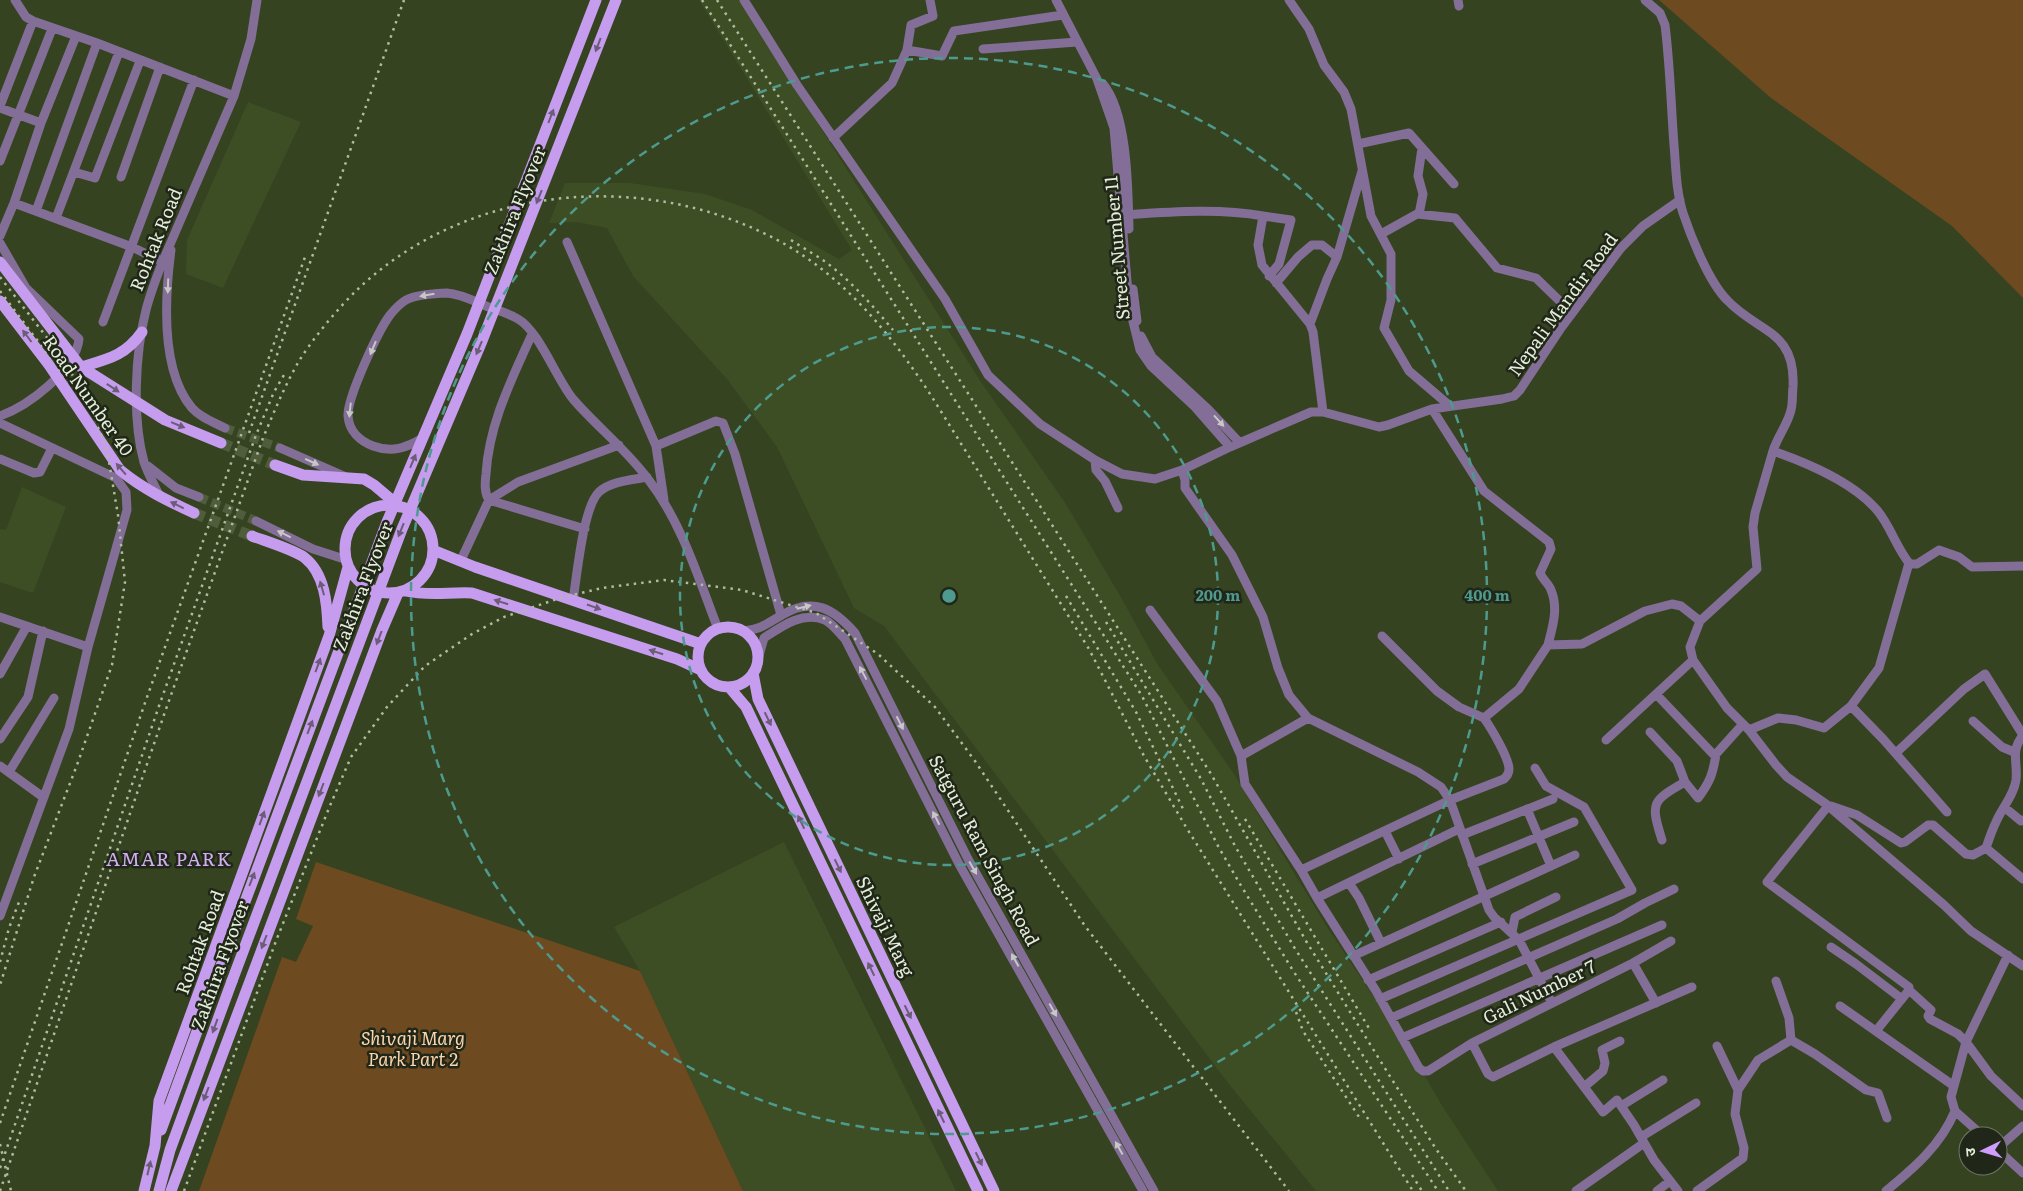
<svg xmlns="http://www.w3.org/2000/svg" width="2023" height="1191" font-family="Literata,'Noto Sans Devanagari',serif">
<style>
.built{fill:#3d4e24}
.green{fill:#6e4a21}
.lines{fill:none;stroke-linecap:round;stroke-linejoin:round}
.minor-tunnel{stroke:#4f5d3c;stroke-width:9;stroke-dasharray:9 4.5;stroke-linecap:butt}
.major-tunnel{stroke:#4f5d3c;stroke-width:11;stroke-dasharray:11 5.5;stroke-linecap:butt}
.minor{stroke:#826e96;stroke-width:9}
.major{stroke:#c69cee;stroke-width:11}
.rail{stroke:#b0bca2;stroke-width:2.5;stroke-dasharray:2.5 5;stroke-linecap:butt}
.major-bridge{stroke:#c69cee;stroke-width:11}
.oneway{fill:#6b5c78}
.oneway2{fill:#c7c8c5}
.ring{fill:none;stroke:#4f9a8e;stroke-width:2.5;stroke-dasharray:9 6}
.labels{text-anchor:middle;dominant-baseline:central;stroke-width:5;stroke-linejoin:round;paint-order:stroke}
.street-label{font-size:18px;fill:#e4eed9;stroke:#202718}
.park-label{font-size:18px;font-style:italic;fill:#fdd5ac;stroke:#202718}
.neighbourhood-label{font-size:19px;letter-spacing:1px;fill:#d1aef2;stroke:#202718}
.centre{fill:#4f9a8e;stroke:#202718;stroke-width:2.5}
.ring-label{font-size:15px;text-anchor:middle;font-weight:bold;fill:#4f9a8e;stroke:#202718;stroke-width:5;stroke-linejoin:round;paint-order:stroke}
</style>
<rect width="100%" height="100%" fill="#354320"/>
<!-- built -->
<path class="built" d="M699 0H740L979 379 1066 504 1122 599 1158 665 1232 771 1327 927 1412 1054 1443 1107 1498 1191H1316L1228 1083 884 626 854 608 777 447 727 379 633 276 607 228 577 222 549 223 565 183H630L705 194 752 210 839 259 852 250Z
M248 102 301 122 223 288 186 274 187 240Z
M22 487 66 507 33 593 0 582V529L6 530Z
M784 842 956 1191H743L640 971 614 927Z"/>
<!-- green -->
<path class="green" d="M1659 0H2023V298L1952 226 1771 98Z
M316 862 640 971 743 1191H199L282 957 296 962 313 926 296 919Z"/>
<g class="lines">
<!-- minor-tunnel -->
<path class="minor-tunnel" d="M225 428 280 448
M199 497 256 521"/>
<!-- major-tunnel -->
<path class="major-tunnel" d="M221 443 275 465
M194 513 252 536"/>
<!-- minor -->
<path class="minor" d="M15 0 26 17 33 21 97 43 234 96
M744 0 797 85 945 299 988 375 1040 424 1095 460 1122 474 1155 479 1182 470 1230 447 1311 412H1323L1379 427 1388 425 1432 409 1502 399 1514 396 1520 390 1561 328 1621 248 1643 226 1680 200
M1056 0 1097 79 1114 128 1129 305 1140 350 1151 366 1195 407 1230 447
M1289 0 1309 29 1324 65 1344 92 1351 109 1371 216 1391 254V300L1384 328 1409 371 1450 406
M1458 0 1459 6
M1645 0 1660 13 1665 25C1670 65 1671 105 1674 145 1676 168 1676 191 1683 213 1691 237 1709 282 1727 300 1758 333 1796 330 1793 387 1792 395 1793 403 1791 410 1788 424 1777 437 1773 451 1807 463 1851 481 1876 509 1890 524 1897 550 1910 564H1917L1939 550 1959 557 1972 567 2023 566
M983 49 1077 42
M907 50 942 56 954 31 1063 15
M1103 84C1128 114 1128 191 1129 229
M0 106 33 21
M0 108 41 123
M833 138 892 83 907 50 911 25 933 16 930 0
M1358 144 1409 133 1454 184
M0 161 52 29
M74 172 95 178 140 61
M121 177 160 67
M14 203 132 247 163 262
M36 211 97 43
M1419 214 1423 194 1418 176 1422 148
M1124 215C1169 212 1219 208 1263 216L1258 245 1262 265 1310 324 1313 332 1323 412
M1263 216 1291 220 1279 264 1269 276
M56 218 119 52
M1381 234 1417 214 1455 218 1497 268 1536 278 1572 313
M0 236 14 203 41 123 76 36
M567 242 656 446 664 500
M0 243 26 288 79 339C76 370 28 406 0 416
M171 250C165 296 160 370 192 408 201 418 213 422 225 428
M1276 283 1298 257 1312 245H1322L1337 257
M1133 289 1137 321
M103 322 194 80
M1310 324 1327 279 1337 257 1362 171
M532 334C512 379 489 423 486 474 485 483 484 492 489 500L585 529
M1141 336 1152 357 1209 410 1239 442
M1432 409 1484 491 1549 542 1551 549 1540 573C1543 580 1549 584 1551 590 1559 609 1552 628 1548 645L1582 644 1645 611 1672 604 1681 606 1700 621 1757 569 1753 527 1755 513 1773 451
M0 423 116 478 126 492 127 510 88 647 69 729 0 916
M423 438C406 448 392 453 373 446 360 441 349 431 348 416 347 398 378 331 390 315 394 310 401 303 406 300 414 295 438 293 447 293 461 294 474 301 486 306 496 310 508 313 518 319 539 331 556 378 573 399 597 427 626 449 648 479 682 523 698 577 718 629
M656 446 716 421 723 423 735 454 781 615
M280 448 344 476
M0 459 34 473 40 472 52 448
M1095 460 1096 470 1105 481 1118 508
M148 466 176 488 199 497
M1182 470 1185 480V488L1232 555 1263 617 1278 668 1289 695 1308 718 1418 772 1441 787 1450 800 1489 910 1494 917 1519 940 1552 1003
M160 497C155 486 148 474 144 462 132 419 135 353 146 310 150 294 156 279 162 263L234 96 251 39 257 0
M256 521 313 549 341 558 345 555
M461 560 489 500 518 482 619 445
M573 600C577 576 583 507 599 492 611 481 632 480 647 477
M1150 610 1217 701 1241 756 1245 784 1301 870 1317 898 1376 991 1419 1068 1423 1071H1428L1472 1043 1633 963 1671 941
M0 617 88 647
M1700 621 1690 647 1693 660 1727 708 1749 730 1776 765 1787 777 1826 804 1944 905 1971 931 2023 966
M744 631C762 629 766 624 782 615 813 596 834 609 855 633L968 859 1154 1191
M1382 636 1437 691 1459 707 1484 718 1519 689 1548 645
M758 659 764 638C782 626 802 611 825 620 832 623 839 633 845 639L959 864 1143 1191
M0 674 27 626
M1656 694 1713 754H1716L1743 724
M1851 706 1883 739 1947 812
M1973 721 2002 747 2014 752
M1749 730 1778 718 1796 720 1824 728 1851 706 1879 668 1909 563
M1650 732 1677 761 1685 782 1698 798C1710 782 1713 774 1716 754
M0 739 28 697 43 631
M1606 740 1693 660
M1896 753 1964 689 1985 674 2023 735
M1241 756 1308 718
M0 766 43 797
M9 772 54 698
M1828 806 1767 882 1909 987V990L1876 1031
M1831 806 1857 815 1901 843 1905 842 1928 825H1933L1966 854 1973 855 1986 848C1989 839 1992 830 1996 822 2002 808 2014 795 2016 780 2018 761 2010 752 2023 735
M2004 807 2021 821 2023 820
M1527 809 1551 866
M1385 831 1399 859
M1462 835 1553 799
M1662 840C1650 802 1652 801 1685 782
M1986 848 2023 879
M1472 864 1574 822
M1301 870 1450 800 1504 779C1507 776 1509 774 1509 769 1509 758 1491 728 1484 718
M1349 883 1359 898 1381 943
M1317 898 1459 829
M1512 932 1515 917 1556 897
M1831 947 1856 964 1902 999
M1353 956 1575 855
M1633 963 1656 1003
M1368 980 1501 922
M1909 990 1931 1010 1928 1016 1930 1019 1958 1034 1966 1042 2008 955
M1380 999 1632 890 1584 807 1546 786 1535 768
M1840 1006 1954 1086
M1391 1018 1617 919 1645 903 1674 889
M1402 1038 1662 925
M1791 1040 1815 1054 1866 1090 1878 1093 1887 1118
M1472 1043 1488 1074 1493 1077 1554 1047 1603 1112 1617 1100 1634 1125 1654 1160 1678 1191
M1717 1046 1738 1090
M1554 1047 1692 987
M1584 1087 1603 1071 1605 1063 1602 1050 1620 1041
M1621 1106 1663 1080
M1955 1111 1951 1097 1966 1042 1991 1076 2023 1106
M1641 1137 1696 1103
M1998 1148 2023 1126
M1998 1150 2023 1173
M1576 1191 1644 1143
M1657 1191 1670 1181
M1697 1191 1743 1158 1744 1148 1735 1114 1738 1090 1758 1060 1791 1040 1789 1018 1776 981
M1886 1191C1914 1168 1941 1145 1955 1111L1983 1136"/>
<!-- major -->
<path class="major" d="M0 262 81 367 165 420 221 443
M0 301 49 365 120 470C143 489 168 501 194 513
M81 367C108 359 125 356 142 332
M275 465 303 475 364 479 374 485 400 507
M345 549a44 44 0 1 1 88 0a44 44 0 1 1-88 0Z
M252 536C265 541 295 550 305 558 325 574 327 604 328 627
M433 550 475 567 701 644
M405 591C428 596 449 592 472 593L677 659 701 670
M698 657a30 30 0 1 1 60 0a30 30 0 1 1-60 0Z
M753 673 758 699 994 1191
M729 687 746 707 978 1191
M161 1130 218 974
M144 1191 155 1146 159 1101 329 636 348 567
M159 1191 170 1150 232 981
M171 1191 382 630 398 593"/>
<!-- rail -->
<path class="rail" d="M702 0 1142 696 1218 846 1240 884 1292 969 1438 1191
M717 0 1211 774 1306 941 1391 1078 1436 1149 1466 1191
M791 240C803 248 816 255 827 263 852 282 873 306 893 330
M0 277 48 339 86 395 107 450 118 515 125 582 112 665 77 765 34 877 0 985
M0 291 71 385
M249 433 404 0
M1066 596 1136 712 1184 811
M1106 622 1201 779 1235 846 1294 947 1449 1191
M1245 819 1370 1030
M0 962 9 928 19 902
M1296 1012 1303 1031 1359 1117
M0 1123 146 700 305 257
M0 1144 11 1191
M0 1168 159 706 256 435 274 392 284 375
M1412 1175 1422 1191
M0 1191 166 709 263 438C274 412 285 385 299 361 314 337 338 308 359 288 471 183 648 169 781 242 846 278 893 337 932 397L1089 649 1144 756 1186 827 1413 1191
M184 1191 276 941 329 808 351 757 387 707 425 666 472 634 504 617 560 598 602 588 664 580 742 590 816 613 878 654 935 707 975 761 1085 926 1289 1191"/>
<!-- major-bridge -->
<path class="major-bridge" d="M218 974 387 522 467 334 596 0
M232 981 402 529 482 341 616 0"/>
</g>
<!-- one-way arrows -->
<defs><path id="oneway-solid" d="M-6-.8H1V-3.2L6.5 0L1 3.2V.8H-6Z" transform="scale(1.25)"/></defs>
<g class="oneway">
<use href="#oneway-solid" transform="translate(598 45) rotate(111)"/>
<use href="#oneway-solid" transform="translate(551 116) rotate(-69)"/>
<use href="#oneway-solid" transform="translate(539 197) rotate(112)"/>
<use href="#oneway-solid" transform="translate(27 336) rotate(-127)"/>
<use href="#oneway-solid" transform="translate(479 348) rotate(113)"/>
<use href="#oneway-solid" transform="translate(113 388) rotate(33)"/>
<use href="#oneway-solid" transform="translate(178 425) rotate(22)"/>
<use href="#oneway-solid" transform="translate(413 461) rotate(-67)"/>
<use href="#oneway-solid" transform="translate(121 469) rotate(-131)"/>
<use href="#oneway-solid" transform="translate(177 505) rotate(-154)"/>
<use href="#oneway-solid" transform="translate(401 530) rotate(112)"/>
<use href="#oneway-solid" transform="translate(322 588) rotate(-106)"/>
<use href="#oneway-solid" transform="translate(501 602) rotate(-162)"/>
<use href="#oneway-solid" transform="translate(594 607) rotate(19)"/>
<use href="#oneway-solid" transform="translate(379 638) rotate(111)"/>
<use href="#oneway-solid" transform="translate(656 652) rotate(-162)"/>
<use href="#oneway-solid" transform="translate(318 665) rotate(-70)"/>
<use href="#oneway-solid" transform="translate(768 719) rotate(64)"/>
<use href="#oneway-solid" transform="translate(310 727) rotate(-69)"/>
<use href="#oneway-solid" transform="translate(321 790) rotate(111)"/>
<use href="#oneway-solid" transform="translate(262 818) rotate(-70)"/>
<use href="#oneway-solid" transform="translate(801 822) rotate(-116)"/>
<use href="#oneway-solid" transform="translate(838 866) rotate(64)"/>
<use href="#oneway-solid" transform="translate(252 879) rotate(-69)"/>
<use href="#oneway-solid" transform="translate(264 942) rotate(111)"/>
<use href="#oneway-solid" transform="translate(871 969) rotate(-116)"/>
<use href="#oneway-solid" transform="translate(908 1012) rotate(64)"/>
<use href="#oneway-solid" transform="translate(215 1026) rotate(110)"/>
<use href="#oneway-solid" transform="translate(206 1094) rotate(111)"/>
<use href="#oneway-solid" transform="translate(941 1116) rotate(-116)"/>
<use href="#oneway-solid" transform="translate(979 1159) rotate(64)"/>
<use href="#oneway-solid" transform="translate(149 1168) rotate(-77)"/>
</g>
<g class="oneway2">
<use href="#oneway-solid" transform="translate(168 286) rotate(92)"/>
<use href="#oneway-solid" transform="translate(427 295) rotate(170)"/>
<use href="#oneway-solid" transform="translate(373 348) rotate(113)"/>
<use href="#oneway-solid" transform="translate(350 410) rotate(96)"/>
<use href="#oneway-solid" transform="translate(1219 421) rotate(48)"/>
<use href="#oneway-solid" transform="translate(312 462) rotate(24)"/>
<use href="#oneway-solid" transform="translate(284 534) rotate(-154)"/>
<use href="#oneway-solid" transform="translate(804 607) rotate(-14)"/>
<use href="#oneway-solid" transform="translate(863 673) rotate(-118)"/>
<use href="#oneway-solid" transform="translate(900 723) rotate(63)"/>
<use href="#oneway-solid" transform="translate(936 818) rotate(-117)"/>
<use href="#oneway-solid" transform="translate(973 868) rotate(60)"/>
<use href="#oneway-solid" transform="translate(1015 960) rotate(-119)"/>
<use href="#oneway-solid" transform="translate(1053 1010) rotate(61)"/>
<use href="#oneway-solid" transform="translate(1119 1148) rotate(-119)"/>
</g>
<!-- distance rings -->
<g class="ring">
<circle cx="949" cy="596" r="269"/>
<circle cx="949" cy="596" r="538"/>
</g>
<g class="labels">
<!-- street labels -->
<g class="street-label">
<text transform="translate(514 210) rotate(-68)">Zakhira Flyover</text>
<text transform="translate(155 239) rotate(-68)">Rohtak Road</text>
<text transform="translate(1116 248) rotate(-95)">Street Number 11</text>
<text transform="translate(1562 304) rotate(-54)">Nepali Mandir Road</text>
<text transform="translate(89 395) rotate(55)">Road Number 40</text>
<text transform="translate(362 586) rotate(-69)">Zakhira Flyover</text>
<text transform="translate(985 850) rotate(62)">Satguru Ram Singh Road</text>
<text transform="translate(886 926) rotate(64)">Shivaji Marg</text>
<text transform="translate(199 942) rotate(-70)">Rohtak Road</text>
<text transform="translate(219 965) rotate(-70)">Zakhira Flyover</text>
<text transform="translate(1539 991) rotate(-26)">Gali Number 7</text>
</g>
<!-- park labels -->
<g class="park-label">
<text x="413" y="1037">Shivaji Marg<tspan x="413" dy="21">Park Part 2</tspan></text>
</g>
<!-- neighbourhood labels -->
<g class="neighbourhood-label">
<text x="169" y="858">AMAR PARK</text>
</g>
</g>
<circle cx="949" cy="596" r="8" class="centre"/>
<g class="ring-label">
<text x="1218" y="601">200 m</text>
<text x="1487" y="601">400 m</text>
</g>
<!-- north arrow -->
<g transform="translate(1983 1151) rotate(265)"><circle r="24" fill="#202718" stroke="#6e7765"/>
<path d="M0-4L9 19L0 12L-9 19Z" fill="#d09dfe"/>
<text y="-8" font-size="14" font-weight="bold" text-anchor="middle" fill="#e4eed9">उ</text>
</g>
</svg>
